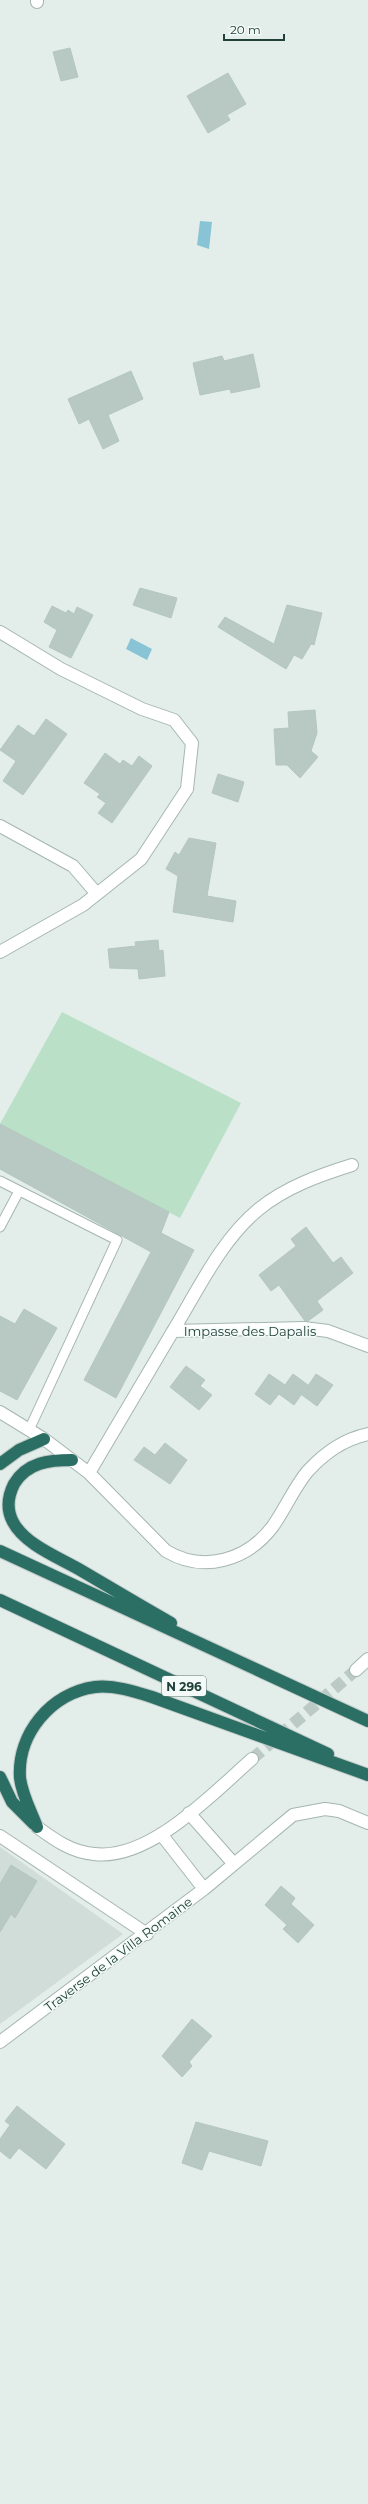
<svg xmlns="http://www.w3.org/2000/svg" width="368" height="2504" font-family="Montserrat,sans-serif">
<style>
.built{fill:#d1ddd8}
.green{fill:#bae0c7}
.water{fill:#88c4d5}
.building{fill:#b8c8c2;stroke:#b4c7c1}
.lines{fill:none;stroke-linecap:round;stroke-linejoin:round}
.street-tunnel{stroke:#bccac6;stroke-width:12;stroke-dasharray:12 6;stroke-linecap:butt}
.lane-casing{stroke:#a5b6b1;stroke-width:11}
.street-casing{stroke:#a5b6b1;stroke-width:14}
.highway-casing{stroke:#c1cac8;stroke-width:14}
.lane{stroke:#fff;stroke-width:9}
.street{stroke:#fff;stroke-width:12}
.highway{stroke:#2b6e64;stroke-width:12}
.labels{text-anchor:middle;dominant-baseline:central;stroke-width:3;stroke-linejoin:round;paint-order:stroke}
.shield{fill:#f3faf7;stroke:#607872;stroke-width:1}
.shield-label{font-size:12px;font-weight:bold;fill:#214039}
.street-label{font-size:13px;fill:#214039;stroke:#f3faf7}
</style>
<rect width="100%" height="100%" fill="#e3ede9"/>
<!-- built -->
<path class="built" d="M0 1847 123 1934 0 2024Z"/>
<!-- green -->
<path class="green" d="M62 1012 241 1103 180 1218 0 1124Z"/>
<!-- water -->
<path class="water" d="M200 221 212 222 209 249 197 245Z
M131 638 152 649 147 660 126 649Z"/>
<!-- building -->
<path class="building" d="M70 48 78 77 61 81 53 52Z
M228 73 246 104 227 115 230 120 208 133 187 96Z
M253 354 260 387 231 393 230 389 200 395 193 363 222 356 224 361Z
M131 371 143 399 108 415 119 441 103 449 89 419 79 424 68 399Z
M140 588 177 598 171 618 133 605Z
M287 605 322 613 314 645 311 644 302 659 294 655 286 669 218 627 225 617 274 644Z
M52 606 66 613 68 610 74 614 77 607 93 615 71 658 49 647 57 630 44 622Z
M315 710 317 733 311 751 318 757 300 778 287 765H276L274 729 289 728 288 712Z
M46 719 67 734 23 795 3 781 16 761 0 750 18 725 34 736Z
M105 753 120 764 123 760 132 766 139 756 152 766 112 823 98 813 106 803 97 797 100 794 84 783Z
M218 774 244 782 238 802 212 793Z
M189 838 216 843 207 896 236 901 233 922 173 912 178 876 166 869 175 852 179 855Z
M158 940 159 951 163 950 165 976 139 979 138 969 110 968 108 949 136 946 135 942Z
M0 1124 169 1212 161 1233 194 1250 116 1398 84 1380 151 1252 0 1169Z
M306 1227 333 1263 341 1257 353 1273 317 1301 323 1310 308 1321H305L279 1285 271 1291 259 1275 296 1246 291 1239Z
M24 1309 57 1328 17 1400 0 1391V1316L15 1324Z
M186 1366 205 1380 200 1386 212 1395 199 1410 170 1387Z
M269 1374 285 1385 293 1374 308 1385 294 1405 279 1394 270 1405 255 1394Z
M316 1374 333 1385 317 1406 302 1395Z
M165 1443 187 1460 170 1484 134 1460 144 1447 155 1455Z
M11 1865 37 1881 15 1918 11 1914 0 1932V1884Z
M281 1886 295 1898 291 1904 314 1925 298 1943 283 1929 287 1925 265 1905Z
M192 2019 212 2036 189 2062 192 2066 182 2077 162 2056Z
M17 2106 65 2144 46 2169 19 2148 10 2159 0 2151V2139L10 2125 5 2121Z
M196 2122 268 2141 261 2166 209 2151 202 2170 182 2163Z"/>
<g class="lines">
<!-- street-tunnel -->
<path class="street-tunnel" d="M252 1759 356 1670"/>
<defs>
<path id="lane" d="M0 1181 117 1240 29 1430
M0 1227 19 1191"/>
<path id="street" d="M37 2V0
M0 632 61 669 142 709 174 720 192 743 187 789 141 859 83 905 0 952
M0 826 73 866 97 894
M173 1331C198 1290 221 1240 259 1209 286 1187 320 1175 352 1165
M0 1412 44 1439 89 1473 166 1551C203 1573 247 1561 273 1526 285 1509 294 1488 307 1472 323 1454 344 1439 368 1434
M89 1473 173 1331 304 1328 328 1331 368 1346
M356 1670 368 1659
M189 1813 234 1864
M37 1827C55 1840 71 1852 94 1854 150 1861 213 1793 252 1759
M161 1834 204 1889
M0 1836 147 1934
M0 2042 204 1889 293 1815 325 1809 339 1811 368 1823"/>
<path id="highway" d="M72 1460C50 1460 27 1462 14 1484 8 1496 6 1509 13 1522 25 1545 60 1558 82 1571 111 1588 141 1606 171 1623
M0 1464 19 1450 44 1439
M0 1551 368 1721
M0 1600 328 1754
M0 1777 12 1802 34 1824
M37 1827C31 1811 22 1795 20 1778 17 1734 51 1693 95 1687 114 1685 133 1691 152 1697L368 1775"/>
</defs>
<!-- lane casing -->
<use href="#lane" class="lane-casing"/>
<!-- street casing -->
<use href="#street" class="street-casing"/>
<!-- highway casing -->
<use href="#highway" class="highway-casing"/>
<!-- lane -->
<use href="#lane" class="lane"/>
<!-- street -->
<use href="#street" class="street"/>
<!-- highway -->
<use href="#highway" class="highway"/>
</g>
<g class="labels">
<!-- shield labels -->
<rect class="shield" x="162" y="1676" width="44" height="20" rx="3"/>
<g class="shield-label">
<text x="184" y="1686">N 296</text>
</g>
<!-- street labels -->
<g class="street-label">
<text x="250" y="1331">Impasse des Dapalis</text>
<text transform="translate(118 1954) rotate(-37)">Traverse de la Villa Romaine</text>
</g>
</g>
<!-- scale -->
<path d="M224 34v6h60v-6" fill="none" stroke="#214039" stroke-width="2"/>
<text x="230" y="34" font-size="12" fill="#214039" stroke="#f3faf7" stroke-width="3" paint-order="stroke">20 m</text>
</svg>
